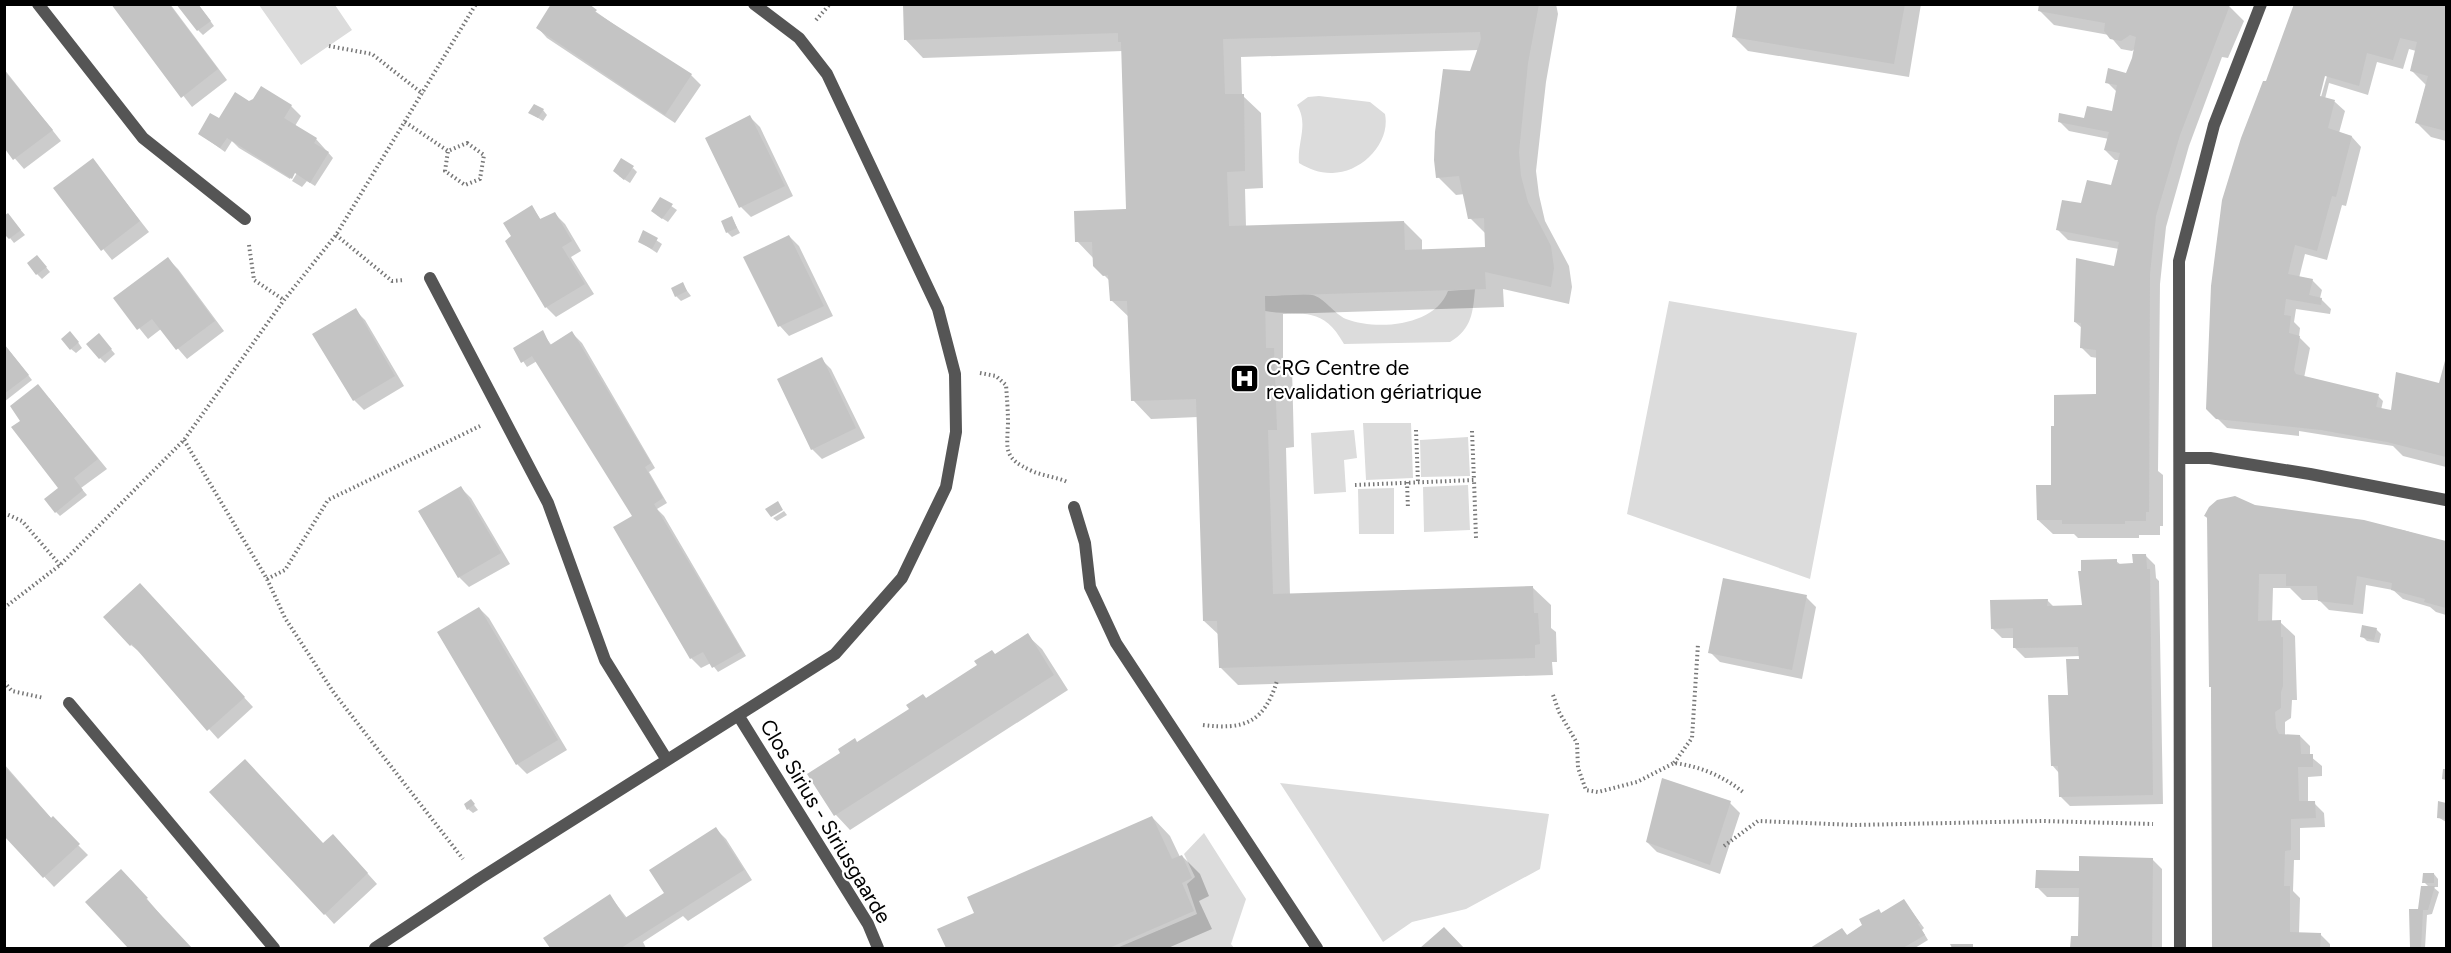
<svg xmlns="http://www.w3.org/2000/svg" width="2451" height="953" font-family="Figtree,sans-serif">
<style>
.green{fill:#dcdcdc}
.shadow{fill:#0003;fill-rule:evenodd}
.building{fill:#c4c4c4;fill-rule:evenodd}
.lines{fill:none;stroke-linecap:round;stroke-linejoin:round}
.path{stroke:#777;stroke-width:4;stroke-dasharray:1.5 3;stroke-linecap:butt}
.minor{stroke:#555;stroke-width:12}
.labels{text-anchor:middle;dominant-baseline:central;stroke-width:4.5;stroke-linejoin:round;paint-order:stroke}
.poi-label{font-size:21px;fill:#000;stroke:#fff;text-anchor:start}
.street-label{font-size:21px;fill:#000;stroke:#fff}
</style>
<rect width="100%" height="100%" fill="#fff"/>
<!-- green -->
<path class="green" d="M259 5H335L352 30 301 65Z
M1319 96 1370 102 1385 114C1391 144 1360 174 1331 173 1319 173 1309 169 1299 163 1297 142 1309 125 1297 105L1308 97Z
M1475 289C1473 312 1472 329 1450 342L1344 344C1322 304 1302 317 1265 311V296C1280 296 1298 292 1312 295 1324 297 1334 314 1346 319 1377 331 1435 326 1448 291Z
M1669 301 1857 333 1810 579 1627 514Z
M1363 423H1411L1413 478 1366 480Z
M1354 430 1357 458 1344 460 1346 492 1314 494 1311 433Z
M1468 437 1470 476 1421 477 1420 440Z
M1468 485 1470 530 1424 532 1423 487Z
M1394 488V534H1359L1358 489Z
M1280 783 1549 814 1540 869 1466 909 1412 922 1383 942Z
M1204 833 1246 899 1231 944 1234 948H1117L1197 914 1187 884 1195 877 1184 854Z"/>
<!-- shadow -->
<path class="shadow" d="M112 4H170L227 80 192 107Z
M198 4 214 26 203 35 198 30Z
M585 4 657 55 691 75 701 85 675 123 547 38 538 28Z
M904 4H1556L1558 14 1546 82 1536 171 1539 195 1545 221 1569 266 1572 287 1569 304 1503 289 1504 307 1283 314V359L1292 367 1294 447 1286 448 1290 595 1532 587 1551 605V628L1556 632 1557 662H1552L1553 675 1238 685 1220 667 1219 635 1204 621 1198 417 1151 419 1133 400 1130 318 1111 300 1110 281 1095 266 1094 259 1077 241 1127 211 1123 51 923 58 905 39ZM1479 50 1438 177 1456 195 1465 194 1470 218 1486 234V249L1422 251V240L1404 222 1246 227 1245 189 1263 188 1261 113 1242 95 1241 57Z
M1739 4H1921L1909 77 1748 51 1733 36Z
M2040 4H2218L2230 7 2244 21 2228 58 2222 57 2189 146 2166 227 2160 284 2158 471 2163 475V526H2160V535H2139V538H2078L2074 534H2053L2038 520 2097 395 2098 358 2091 357 2081 347 2082 328 2075 322 2115 268 2119 249 2068 240 2058 230 2082 205 2112 187 2120 160H2115L2105 150 2109 139 2069 131 2059 121 2085 120 2113 112 2117 92 2107 82 2127 75 2136 48 2132 51 2121 49 2109 35 2054 25 2039 10Z
M2296 4H2446V141L2431 137 2416 122 2426 85 2411 70 2416 51 2409 49 2403 69 2377 62 2368 95 2329 83 2325 99 2335 102 2345 111 2339 133 2352 137 2361 147 2346 206 2342 205 2327 260 2305 254 2299 278 2312 280 2322 290 2320 298 2331 309 2330 314 2296 309 2294 322 2300 328 2299 337 2310 348 2304 378 2378 396 2383 401 2381 410 2392 412 2440 385 2446 360V467L2403 456 2393 446 2299 431V436L2227 428 2208 409 2212 286 2223 201ZM2324 75 2327 76 2321 97H2318Z
M4 69 61 141 24 169 4 146Z
M249 102 291 106 301 116 295 126 316 139 333 158 315 186 307 181 302 187 292 181 297 173 295 171 290 179 239 148 232 141 225 152 200 134Z
M543 110 547 115 543 121 530 113Z
M750 117 760 127 793 196 751 217 741 207Z
M93 160 149 232 112 260 55 189Z
M633 168 637 172 630 183 619 176Z
M661 199 677 210 668 222 657 215Z
M532 207 541 220 555 214 565 224 581 251 571 257 594 294 556 317 546 307 514 237Z
M732 218 740 233 732 237 727 232Z
M12 220 25 235 14 243 10 238Z
M644 232 662 244 657 253 639 241Z
M789 236 799 246 833 316 789 336 780 326 746 257Z
M168 259 178 269 224 331 187 359 161 329 148 339 115 298Z
M41 261 50 272 42 279 37 274Z
M682 284 691 296 681 301 676 296Z
M355 310 365 320 404 386 364 410 354 400Z
M542 332 552 346 572 333 582 343 655 468 649 472 667 503 657 509 664 516 746 656 718 672 711 663 701 668 691 658 673 627 635 516 537 361 527 367 515 349Z
M75 338 82 348 76 353 71 349Z
M103 340 115 354 105 363 100 358Z
M4 344 32 380 4 402Z
M821 359 831 369 865 438 822 459 812 449Z
M49 398 107 469 81 488 87 495 60 516 56 512 61 488Z
M461 488 471 498 510 564 469 587 459 577Z
M2255 507 2403 530 2446 543V615L2436 612 2430 607 2403 599 2393 590 2366 585 2363 614 2329 610 2319 600H2302L2290 588H2273L2272 622H2280L2295 636 2297 700H2292L2291 718 2285 722V736H2300L2310 746V756L2322 766V776L2308 777V803H2314L2324 813 2325 827 2300 828V860H2294L2293 891 2300 898 2299 934H2320L2330 944V948H2216L2208 519 2205 516Z
M784 511 787 515 777 521 773 518Z
M2145 555 2155 565 2156 578 2159 581 2163 804 2070 806 2060 796 2059 773 2052 765 2080 656 2025 658 2015 648 2014 638H2002L1992 628 2047 600 2054 607H2084L2116 561 2121 565 2134 564Z
M149 595 253 707 218 739 142 654 131 645Z
M1806 597 1816 607 1802 679 1720 662 1710 652Z
M479 608 489 618 567 750 527 774 517 764Z
M2376 629 2381 634 2379 643 2367 641 2362 636Z
M1027 635 1042 649 1068 690 850 830 836 815 809 775Z
M4 764 52 819 88 855 54 887 4 834Z
M471 801 478 810 473 813 468 809Z
M2439 802 2446 804V822L2438 817Z
M1730 803 1740 813 1720 874 1657 852 1647 842Z
M1152 817 1170 836 1180 857 1182 856 1200 874 1209 896 1199 901 1212 929 1168 948H948L939 930 976 914Z
M716 829 726 839 752 880 688 921 683 916 643 942 646 948H552L545 938 610 896 627 918 666 893Z
M323 845 343 846 377 884 334 924 325 914Z
M2152 859 2162 869V948H2062H2072V938H2079L2081 897H2047L2037 887 2081 872Z
M2434 874 2438 879V887H2433L2439 892 2432 914 2427 915 2425 948H2411L2410 911 2419 910 2430 888 2424 882Z
M131 880 181 939 191 948H130L87 902Z
M1904 901 1924 928 1922 930 1928 940 1915 948H1813L1841 930 1848 936Z
M1444 929 1463 948H1423Z"/>
<!-- building -->
<path class="building" d="M111 4H169L218 69 181 98Z
M176 4H198L211 21 197 31Z
M551 4H589L597 10 595 12 692 74 665 115 536 28Z
M903 4H1539L1528 63 1519 152 1521 176 1528 202 1551 246 1554 268 1551 287 1485 272 1486 289 1265 296 1266 348H1274L1277 430H1268L1273 594 1533 586 1534 613H1538L1540 644 1535 645V658L1219 668 1217 621H1203L1196 399 1131 401 1127 301H1110L1108 275 1103 276 1093 266 1092 242H1075L1074 211 1126 209 1121 42H1118V33L904 40ZM1480 32 1481 39 1470 71 1443 69 1435 132 1434 160 1436 178 1459 176 1468 219 1484 218 1485 247 1405 250 1404 221 1229 226 1227 172 1245 171 1244 94H1225L1223 39Z
M1737 4H1905L1894 64 1732 37Z
M2039 4 2230 5 2180 135 2156 216 2150 274 2149 512H2146V521H2125V524H2062V520H2037L2036 485H2051V426H2054V395L2096 394V350L2080 348 2081 323 2074 322 2076 258 2114 266 2119 242 2056 230 2062 200 2081 203 2087 180 2111 185 2120 153 2104 150 2109 132 2058 122 2059 113 2084 118 2087 106 2112 111 2117 85 2105 83 2108 68 2126 73 2132 58 2136 37 2130 35 2121 41 2110 39 2104 31 2105 23 2038 11Z
M2294 4H2446V131L2415 123 2428 76 2410 71 2417 42 2400 38 2393 60 2367 53 2359 86 2325 76 2320 96 2335 100 2328 128 2352 136 2336 197 2332 196 2317 251 2295 245 2288 274 2313 279 2309 295 2322 298 2321 305 2286 299 2284 315 2291 316 2289 333 2300 336 2294 370 2296 374 2379 394 2376 407 2391 410 2396 372 2439 383 2446 357V457L2387 442 2321 430 2216 419 2206 409 2211 286 2222 200 2241 138 2263 81H2266Z
M5 72 53 130 13 160 5 149Z
M261 86 292 105 284 118 317 138 314 143 329 152 310 183 295 173 292 179 227 138 220 148 198 134 210 113 219 118 235 92 249 101 253 99Z
M534 104 544 109 538 118 528 113Z
M750 115 785 186 739 208 705 138Z
M93 158 140 221 101 251 53 188Z
M621 158 634 166 624 180 613 171Z
M660 197 673 204 662 219 651 211Z
M532 205 540 219 555 212 572 241 562 247 585 284 545 308 505 241 511 236 503 223Z
M8 213 21 230 9 239 4 234V216Z
M732 216 737 228 726 233 721 221Z
M643 230 658 238 652 249 638 242Z
M789 235 824 306 778 327 743 257Z
M37 255 47 267 36 275 27 263Z
M168 257 215 321 176 350 152 319 137 330 113 298Z
M683 282 687 291 675 297 671 288Z
M356 308 395 376 353 401 312 334Z
M543 330 550 345 572 331 651 463 645 467 663 498 654 504 742 651 712 668 703 652 690 659 613 527 632 516 532 356 521 363 513 348Z
M70 331 79 342 70 350 61 339Z
M99 333 112 349 99 359 86 344Z
M4 344 29 375 4 394Z
M822 357 856 428 811 450 777 379Z
M38 384 98 459 74 478 83 490 55 513 44 499 58 488 11 427 20 421 10 406Z
M461 486 501 553 458 578 418 511Z
M2235 496 2255 505 2364 520 2446 541V608L2424 602 2425 599 2391 590 2392 583 2357 576 2353 605 2318 601 2317 586H2286V574H2259L2258 621 2281 620V637H2283V686L2281 692V708L2275 712 2276 728 2279 734 2300 735 2301 754H2313V767H2298L2299 801H2315L2316 818 2291 819V850L2285 851 2284 886H2290V932L2321 933 2320 948H2212L2211 687H2209L2207 517 2204 516 2209 507 2217 500Z
M778 501 783 510 771 517 765 509Z
M2132 554H2146L2147 569H2150L2153 795 2059 797 2058 766H2051L2048 695H2068L2066 659H2079L2078 647 2013 648V628L1991 629 1990 600 2048 599 2047 606 2082 605 2078 571H2081V560L2117 559V564L2133 563Z
M1723 578 1807 595 1792 670 1708 653Z
M140 583 245 697 207 731 132 644 130 646 103 617Z
M479 607 558 740 516 765 437 632Z
M2362 625 2377 628 2374 640 2360 637Z
M1028 633 1054 675 834 816 807 774 840 753 838 749 855 738 857 742 909 709 906 705 923 694 926 698 977 665 974 661 992 650 995 654Z
M245 759 323 843 333 834 368 873 324 915 209 792Z
M4 766 51 818 53 816 80 844 43 878 4 836Z
M2443 769H2446V780L2442 779Z
M1662 778 1731 801 1710 865 1646 842Z
M471 799 475 804 467 810 464 804Z
M2438 801 2446 803V819L2437 818Z
M1152 816 1172 859 1182 855 1192 878 1182 883 1194 911 1109 948H946L937 929 974 913 967 897Z
M716 827 744 870 621 948H550L543 938 610 894 625 918 664 893 649 870Z
M2079 856 2153 858 2152 948H2070L2071 936H2078L2079 888H2035L2036 870 2079 871Z
M121 869 148 898 146 899 192 948H128L85 902Z
M2423 873H2434V883H2422Z
M2421 886H2435L2428 910H2423L2421 948H2410L2409 909H2418Z
M1904 899 1920 923 1918 924 1925 935 1903 948H1810L1842 928 1847 935 1862 925 1859 919 1879 909 1881 913Z
M1444 927 1464 948H1420Z
M1950 944H1973V948H1952Z"/>
<g class="lines">
<!-- path -->
<path class="path" d="M816 20 830 4
M329 46 372 54 423 94
M405 122 448 151
M467 143 484 155 480 179 465 185 445 171 448 151Z
M336 235 392 281 405 280
M249 245 254 280 284 300
M980 373 996 376 1006 385C1007 398 1008 411 1008 423 1007 450 1003 458 1032 471 1043 476 1057 477 1067 482
M1416 430 1418 482
M1472 431 1474 480
M184 440 267 579 285 618 334 693 463 859
M1407 482 1408 509
M1355 485 1474 480 1476 538
M4 513 22 521 60 565
M267 579 285 570 328 500 480 426
M4 608 60 565 184 440 284 300 336 235 476 4
M4 682 12 691 44 698
M1553 695 1559 712 1577 743 1578 768 1586 790 1598 792 1637 782 1674 763C1699 766 1723 776 1743 792
M1203 725C1244 730 1264 723 1277 681
M1674 763 1692 738 1698 644
M1724 846 1758 821 1855 825 2043 821 2153 824"/>
<!-- minor -->
<path class="minor" d="M38 4 143 138 245 219
M430 278 548 503 605 660 667 760
M2180 458H2210L2310 474 2446 500
M1074 507 1085 543 1090 587 1116 643 1317 948
M69 703 274 948
M738 715 868 924 878 948
M375 948 479 879 835 654 902 578 946 487 956 432 955 374 938 309 827 74 799 38 754 4
M2180 948 2179 261 2214 125 2261 4"/>
</g>
<!-- icons -->
<defs>
<symbol id="hospital-square" viewBox="-11 -11 22 22"><rect x="-9" y="-9" width="18" height="18" rx="4" fill="#000" stroke="#fff"/><path d="M-5-5h3v3.5h4V-5h3V5h-3V1.5h-4V5h-3Z" fill="#fff"/></symbol>
</defs>
<g fill-rule="evenodd">
<use href="#hospital-square" x="1228" y="362" width="33" height="33"/>
</g>
<g class="labels">
<!-- poi labels -->
<g class="poi-label">
<text x="1266" y="367">CRG Centre de<tspan x="1266" dy="24">revalidation gériatrique</tspan></text>
</g>
<!-- street labels -->
<g class="street-label">
<text transform="translate(826 821) rotate(59)">Clos Sirius - Siriusgaarde</text>
</g>
</g>
<!-- border -->
<rect width="2451" height="953" fill="none" stroke="#000000" stroke-width="12"/>
</svg>
